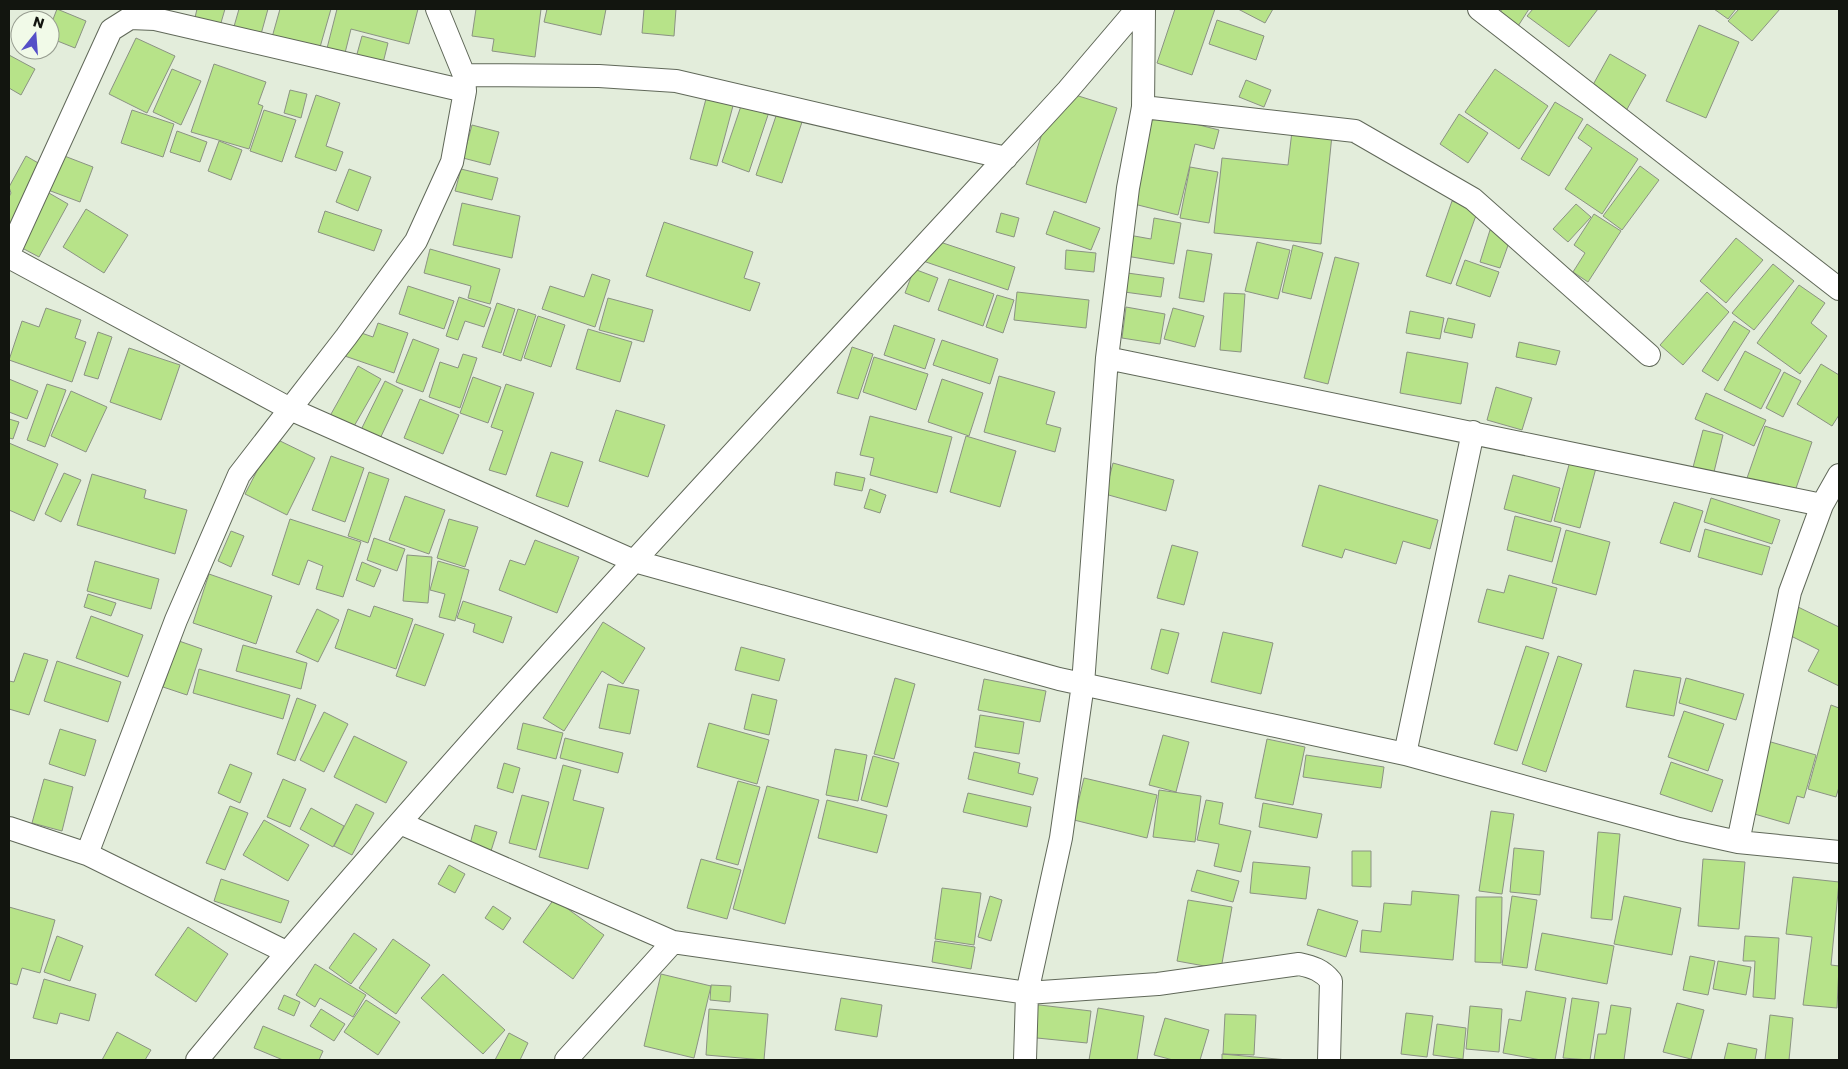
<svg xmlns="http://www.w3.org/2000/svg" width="1848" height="1069" font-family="Poppins,sans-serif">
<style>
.building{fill:#b7e389;stroke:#8b9383}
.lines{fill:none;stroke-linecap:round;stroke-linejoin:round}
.minor-casing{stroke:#606859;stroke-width:24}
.minor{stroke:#fff;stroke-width:22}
</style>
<rect width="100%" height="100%" fill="#e3eddb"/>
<!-- building -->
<path class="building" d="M57 9 86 21 75 48 50 38V27Z
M197 9H225L218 33 193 26Z
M239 9H268L258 45 231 37Z
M280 9H331L316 61 269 48Z
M337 9H418L409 44 351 29 341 69 323 64Z
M476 9H541L535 57 492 51 494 39 472 36Z
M547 9H606L601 35 544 22Z
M644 9H676L674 36 642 33Z
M1175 9H1215L1192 75 1157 63Z
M1238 9H1273L1265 23Z
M1502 9H1529L1511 37 1492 25Z
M1533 9H1598L1569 47 1527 16Z
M1714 9H1736L1728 19Z
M1739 9H1780L1752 41 1728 21Z
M1217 20 1264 36 1256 60 1209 44Z
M1699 25 1739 42 1706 118 1666 101Z
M362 36 388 43 379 79 352 72Z
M136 38 175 56 147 113 109 94Z
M1610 54 1646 75 1626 111 1589 92Z
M9 55 35 69 21 95 9 88Z
M214 64 266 82 258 104 263 106 249 149 191 132Z
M172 69 201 81 181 125 153 112Z
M1495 69 1548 106 1519 149 1465 112Z
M1246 80 1271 90 1264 107 1239 97Z
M1056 89 1117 108 1086 203 1026 184Z
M290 90 307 94 301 118 284 113Z
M316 95 340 103 326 146 343 152 336 171 295 157Z
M707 95 734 102 717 166 690 159Z
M1555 102 1583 119 1549 176 1521 159Z
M742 103 769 112 749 172 722 162Z
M132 110 174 124 163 157 121 143Z
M264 110 296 120 282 162 250 151Z
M777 113 802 122 782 183 756 175Z
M1152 113 1219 130 1214 149 1195 144 1178 215 1130 203Z
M1459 114 1488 133 1468 163 1440 144Z
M1587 124 1638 159 1602 214 1565 189 1592 148 1578 138Z
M472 125 499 132 490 165 463 158Z
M177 131 207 142 200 162 170 152Z
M1292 131 1332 135 1321 244 1214 233 1222 158 1288 165Z
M219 141 242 150 231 180 208 171Z
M54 152 93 167 80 202 40 187Z
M26 156 40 164 30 182 68 204 39 257 9 241V197L11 193 9 187Z
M1640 166 1659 180 1622 230 1603 216Z
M1190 167 1218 172 1209 223 1180 218Z
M349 169 371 177 358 211 336 202Z
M461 169 498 178 492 200 455 191Z
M1452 201 1478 210 1451 284 1426 276Z
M462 203 520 216 512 258 453 245Z
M1576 204 1591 217 1568 242 1553 229Z
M86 209 128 235 104 273 63 247Z
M325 211 382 230 374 251 318 232Z
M1054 211 1100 228 1091 250 1046 234Z
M1001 213 1019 218 1014 237 996 232Z
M1594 214 1621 231 1588 282 1573 272 1585 253 1574 245Z
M1154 218 1181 223 1174 264 1120 255 1123 234 1151 239Z
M664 222 753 252 744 278 760 283 750 311 646 276Z
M1490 230 1511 237 1500 268 1480 262Z
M1736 238 1763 260 1726 303 1700 281Z
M931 239 1015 267 1008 290 923 261Z
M1257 242 1290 250 1278 299 1245 291Z
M1293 245 1323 253 1311 299 1282 292Z
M430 249 500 269 490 304 468 298 471 286 424 273Z
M1066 250 1096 253 1094 272 1065 269Z
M1187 250 1212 254 1204 302 1179 298Z
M1335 257 1359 263 1328 384 1304 378Z
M1465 260 1499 272 1490 297 1456 285Z
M1773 264 1794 281 1754 330 1732 313Z
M914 269 938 278 929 302 905 293Z
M1120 272 1164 278 1161 297 1117 291Z
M592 274 610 280 595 327 542 309 550 286 584 297Z
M949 279 994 294 983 326 938 310Z
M1799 285 1825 303 1811 323 1827 336 1800 374 1757 343Z
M408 286 454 301 444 329 399 314Z
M1017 292 1089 300 1086 328 1014 320Z
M1707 292 1729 312 1683 365 1660 345Z
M1224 293 1245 294 1241 352 1220 350Z
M997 295 1014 300 1003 333 986 327Z
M459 297 491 308 484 327 465 321 458 340 446 336Z
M608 298 653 310 644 342 599 330Z
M497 303 515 309 501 353 482 347Z
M1126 307 1165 314 1160 344 1122 338Z
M46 308 81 320 75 338 86 342 72 382 9 360 22 321 39 327Z
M1173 308 1204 316 1195 347 1164 339Z
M518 309 536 315 521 361 503 355Z
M1410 311 1444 318 1440 339 1406 333Z
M538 316 565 325 551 367 524 358Z
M1448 318 1475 324 1472 338 1444 332Z
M1734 321 1750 331 1718 381 1702 371Z
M378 323 408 333 394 373 339 354 347 328 373 337Z
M894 325 935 339 925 369 884 355Z
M588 329 632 342 620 382 576 369Z
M98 332 112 337 98 379 84 375Z
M413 339 439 349 423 392 396 382Z
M942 340 998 359 990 384 933 365Z
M1519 342 1560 351 1556 365 1516 357Z
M852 347 873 354 858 399 837 393Z
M129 348 180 365 161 420 110 402Z
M1745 351 1781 370 1761 409 1724 390Z
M1407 352 1468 363 1461 404 1400 393Z
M463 354 477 358 460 408 429 397 440 362 458 368Z
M874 357 928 374 916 410 863 392Z
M1821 364 1839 375V415L1832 426 1797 404Z
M358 366 381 379 349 435 326 423Z
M1784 372 1801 381 1783 417 1766 408Z
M999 376 1055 392 1046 424 1061 428 1055 452 984 432Z
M473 377 501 387 488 423 460 413Z
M9 379 38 391 27 419 9 412Z
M942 379 983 393 969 436 928 422Z
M385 381 403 390 377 445 358 436Z
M47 384 66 390 45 447 27 440Z
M506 384 534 393 506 475 489 470 503 431 491 427Z
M1496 387 1532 398 1522 430 1487 420Z
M71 391 107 407 86 452 51 436Z
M1706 393 1766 420 1754 446 1695 419Z
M420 399 459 415 443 454 404 438Z
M616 410 665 425 648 477 599 461Z
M870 416 952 437 937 493 870 475 874 458 860 455Z
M9 419 19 422 13 439 9 438Z
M1765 426 1812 442 1793 497 1746 481Z
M1703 430 1723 435 1713 476 1692 471Z
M966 436 1016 451 1000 507 950 492Z
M274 438 315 458 287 515 245 494Z
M9 443 58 464 34 521 9 510Z
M551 452 583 462 568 507 536 496Z
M331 456 364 468 345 522 312 510Z
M1570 461 1596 468 1580 528 1554 521Z
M1113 463 1174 480 1166 511 1105 494Z
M369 472 389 479 368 543 348 536Z
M836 472 865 478 862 491 834 485Z
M64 473 81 480 61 522 45 514Z
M92 474 146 490 144 498 187 510 175 554 77 525Z
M1513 475 1560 488 1551 522 1504 509Z
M1319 485 1438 520 1430 549 1403 541 1396 564 1345 549 1342 558 1302 546Z
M870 489 886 495 880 513 864 508Z
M405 496 445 510 429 554 389 540Z
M1711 498 1780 520 1772 544 1704 522Z
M1674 502 1703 511 1690 552 1660 543Z
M1515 516 1561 528 1552 562 1507 550Z
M290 519 361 542 343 597 316 589 323 566 308 560 299 585 272 575Z
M449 519 478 527 465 567 437 558Z
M1705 529 1770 547 1762 575 1698 557Z
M1566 530 1610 542 1596 595 1552 583Z
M231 531 244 536 231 567 218 561Z
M374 538 405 549 397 571 367 560Z
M535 540 579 557 557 613 499 590 510 560 525 565Z
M1172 545 1198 552 1184 605 1157 598Z
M407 555 432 557 428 603 403 601Z
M95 561 159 579 151 609 87 591Z
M438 561 469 570 455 621 439 617 445 594 430 590Z
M362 562 381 570 374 587 356 580Z
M209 574 272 596 256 644 193 623Z
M1509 575 1557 588 1543 639 1478 622 1487 589 1504 593Z
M88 594 116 603 111 616 84 607Z
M463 601 512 617 503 643 473 632 475 624 457 618Z
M374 606 413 619 396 669 335 648 348 609 370 617Z
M1796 606 1839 627V686L1808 671 1819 650 1783 632Z
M317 609 339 620 318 662 296 652Z
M91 616 143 635 128 677 76 658Z
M603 622 645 648 623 684 602 671 564 731 543 718Z
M415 624 444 634 425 686 396 676Z
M1161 629 1179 633 1168 674 1151 669Z
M1223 632 1273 643 1261 694 1211 682Z
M179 641 202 649 187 695 163 687Z
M243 645 307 663 301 689 236 671Z
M1526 646 1549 653 1517 751 1494 744Z
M741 647 785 659 779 681 735 670Z
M24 653 48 660 29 715 9 709V681L14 682Z
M1558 656 1582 664 1546 772 1522 764Z
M57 661 121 682 108 722 44 701Z
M199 669 290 695 283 719 193 693Z
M1634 670 1681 678 1674 716 1626 707Z
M895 678 915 684 894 759 874 754Z
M1686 678 1744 694 1736 720 1679 703Z
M984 679 1046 691 1040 722 978 710Z
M608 684 639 690 630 734 599 728Z
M752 694 777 700 769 735 744 729Z
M297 698 316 705 295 761 277 754Z
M1831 705 1839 708V787L1836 797 1808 789Z
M1684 711 1724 724 1708 771 1668 757Z
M324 712 348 724 324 772 300 760Z
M980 715 1024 722 1019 754 975 747Z
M523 723 563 733 556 759 517 749Z
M709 723 769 740 757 784 697 767Z
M60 729 96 740 85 776 49 764Z
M1163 735 1189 742 1176 792 1149 785Z
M354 736 407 762 386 803 334 777Z
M565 738 623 753 618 773 560 758Z
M1267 739 1305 747 1293 805 1255 798Z
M1764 740 1816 755 1804 798 1797 796 1789 824 1744 811Z
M835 749 867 755 858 801 826 795Z
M974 752 1020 763 1018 773 1038 778 1033 795 968 779Z
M1306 755 1384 767 1381 788 1303 777Z
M873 756 899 763 887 807 861 800Z
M1671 762 1723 780 1712 812 1660 794Z
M504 763 520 768 513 793 497 788Z
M230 764 252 773 240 803 218 793Z
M563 765 581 770 573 800 604 808 588 869 539 857Z
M1084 778 1157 795 1147 838 1074 820Z
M44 779 73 787 62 831 32 823Z
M283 779 306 789 290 827 267 817Z
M738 781 760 787 738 865 716 859Z
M767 786 819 800 785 924 733 909Z
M1159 790 1201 796 1195 842 1153 837Z
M968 793 1031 807 1027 827 963 812Z
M522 795 549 802 536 850 509 843Z
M827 800 887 815 877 853 818 838Z
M1206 800 1223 803 1219 824 1251 831 1241 872 1214 866 1219 844 1197 840Z
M1263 803 1322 814 1317 838 1259 827Z
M356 804 374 813 352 855 334 846Z
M230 806 248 813 225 870 206 863Z
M311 808 344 826 333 847 300 829Z
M1491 811 1514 814 1502 894 1479 891Z
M264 820 309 845 288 881 243 855Z
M475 825 497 832 491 851 470 844Z
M1598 832 1620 834 1612 920 1591 918Z
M1514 848 1544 851 1540 895 1510 892Z
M1352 851H1371V887L1352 886Z
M701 859 741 870 727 919 687 908Z
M1703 859 1745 862 1739 929 1698 926Z
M1253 862 1310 867 1306 899 1250 893Z
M449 865 465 874 455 893 438 884Z
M1197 870 1239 881 1233 902 1191 891Z
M1793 877 1839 882 1831 965 1839 966 1837 1008 1803 1005 1812 937 1786 934Z
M221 879 289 901 281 923 214 901Z
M942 888 981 893 974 945 935 939Z
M1412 891 1459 895 1453 960 1360 952 1362 930 1381 932 1384 903 1411 905Z
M990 896 1002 900 991 941 978 937Z
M1512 896 1537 900 1527 968 1502 965Z
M1624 896 1681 908 1672 955 1614 944Z
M1476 897H1502L1501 963 1475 962Z
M554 899 604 935 573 979 523 942Z
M1188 900 1232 907 1221 969 1177 961Z
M493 906 511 918 503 930 485 918Z
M9 907 55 920 40 973 22 968 17 985 9 983Z
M1318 909 1358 921 1346 957 1307 945Z
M188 927 228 954 196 1002 155 975Z
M354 933 377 949 351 984 329 968Z
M1542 933 1614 946 1607 984 1535 970Z
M57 936 83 946 70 981 44 972Z
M1745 936 1779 938 1775 999 1753 997 1755 961H1743Z
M393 939 430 965 396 1014 359 988Z
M935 941 975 947 971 969 932 962Z
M1690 956 1715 961 1708 995 1683 990Z
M1718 961 1751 967 1746 995 1713 989Z
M315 964 366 995 353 1017 320 998 315 1007 296 995Z
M443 974 505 1030 483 1054 421 998Z
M661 974 711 986 694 1058 644 1046Z
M44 979 96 994 89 1021 60 1013 57 1024 33 1018Z
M711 985 731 986 730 1002 710 1000Z
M1526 991 1566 998 1555 1060H1541L1503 1053 1509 1019 1521 1021Z
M284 995 300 1002 294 1016 278 1009Z
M841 998 882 1005 877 1037 835 1030Z
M1572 998 1599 1002 1590 1060 1563 1058Z
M366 1000 400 1022 378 1055 344 1032Z
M1677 1003 1704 1010 1691 1059 1663 1052Z
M1031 1004 1091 1011 1087 1043 1027 1037Z
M1611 1005 1631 1008 1624 1060H1594L1598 1034H1606Z
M1470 1006 1502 1009 1499 1052 1466 1049Z
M1098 1008 1144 1016 1137 1060H1089Z
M321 1009 345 1024 334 1041 310 1026Z
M709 1009 768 1014 764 1060 706 1055Z
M1406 1013 1433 1016 1427 1057 1401 1054Z
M1225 1014 1256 1015 1254 1055 1223 1054Z
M1770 1015 1793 1018 1789 1060H1765Z
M1165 1018 1209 1030 1200 1060H1173L1154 1055Z
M1437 1024 1466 1028 1463 1059 1433 1055Z
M263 1026 323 1051 319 1060H283L254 1048Z
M117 1032 151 1050 145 1060H102Z
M509 1033 528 1043 520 1060H495Z
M1728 1043 1757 1049 1755 1060H1724Z
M1222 1054 1288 1060H1222Z"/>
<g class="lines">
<defs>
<path id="minor" d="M1479 9 1839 289
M464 75 599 76 676 81 1006 158
M1143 107 1355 131 1473 199 1649 355
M9 253 111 30 130 18 155 19 465 91
M9 257 290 409 634 561 1059 679 1405 754 1679 829 1738 842 1839 852
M1107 358 1822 505
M1405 754 1473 432
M400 823 673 942 1027 993 1158 984 1299 964C1313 967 1322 970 1331 981L1329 1060
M9 828 87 854 286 952
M1738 842 1790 592 1822 505 1839 475
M87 854 176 620 239 475 346 337 416 241 452 162 465 91 464 75 437 9
M197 1060C474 726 774 410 1068 90L1137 9
M566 1060 673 942
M1025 1060 1027 993 1061 838 1083 684 1107 358 1128 188 1143 107 1144 9"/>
</defs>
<!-- minor casing -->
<use href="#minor" class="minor-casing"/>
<!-- minor -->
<use href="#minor" class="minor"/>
</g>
<!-- border -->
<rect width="1848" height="1069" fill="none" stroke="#12150f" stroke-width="20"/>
<!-- north arrow -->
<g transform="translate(35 35) rotate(17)"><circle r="24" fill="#f1fae8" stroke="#989e91"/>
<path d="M0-4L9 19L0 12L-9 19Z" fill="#554fc7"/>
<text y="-8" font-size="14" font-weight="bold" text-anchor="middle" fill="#12150f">N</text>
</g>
</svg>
